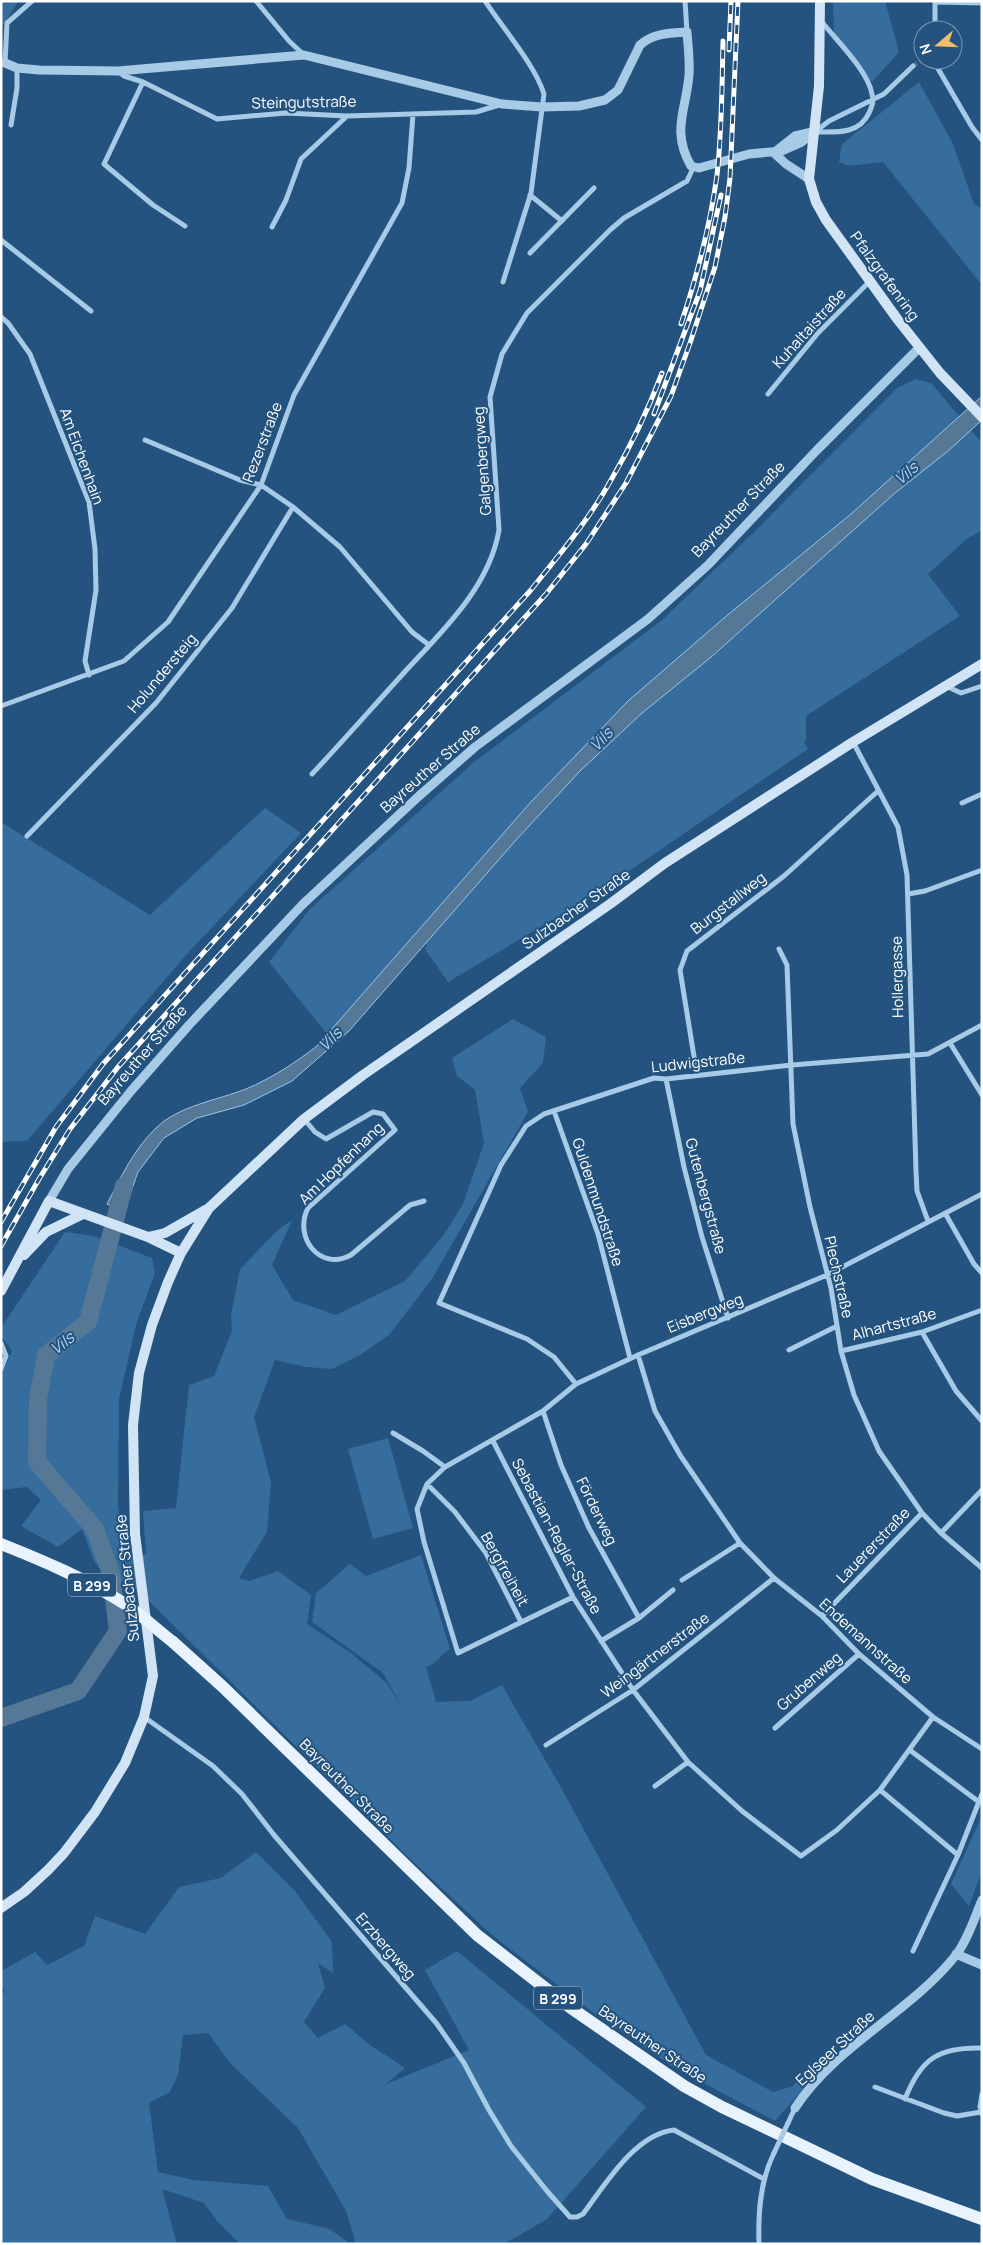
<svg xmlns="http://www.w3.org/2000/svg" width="983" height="2245" font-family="Manrope,sans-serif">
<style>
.green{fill:#366d9c}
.water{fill:#557897;stroke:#9bc6e7}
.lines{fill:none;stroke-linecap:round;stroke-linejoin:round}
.river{stroke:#557897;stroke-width:18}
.minor-tunnel{stroke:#446d91;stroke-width:5;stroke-dasharray:5 2.5;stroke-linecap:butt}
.minor{stroke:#a7cae6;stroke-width:5}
.tertiary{stroke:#a7cae6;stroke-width:9}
.secondary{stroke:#d1e4f5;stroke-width:10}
.primary{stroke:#e9f3fd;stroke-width:12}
.rail-casing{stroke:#fff;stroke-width:5}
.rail{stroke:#23537e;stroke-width:3;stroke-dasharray:9;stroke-linecap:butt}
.minor-bridge{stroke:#a7cae6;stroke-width:5}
.primary-bridge{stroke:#e9f3fd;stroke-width:12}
.labels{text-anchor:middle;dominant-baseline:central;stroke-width:4;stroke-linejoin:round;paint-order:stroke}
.shield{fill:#23537e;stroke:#bdcbd8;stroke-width:1}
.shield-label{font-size:14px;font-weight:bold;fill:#fff}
.street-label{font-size:15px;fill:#fff;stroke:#23537e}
.water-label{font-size:16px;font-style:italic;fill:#b3d4ee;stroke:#23537e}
</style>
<rect width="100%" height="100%" fill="#23537e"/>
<!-- green -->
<path class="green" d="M1 1 18 2 1 28Z
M833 1H885L899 52 872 82 834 33Z
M919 82 953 144 974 204 982 209V285L883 162 848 166 839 162 842 144Z
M916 379 931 383 982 443V530L967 539 928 574 960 616 806 716V740L804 742 808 749 591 897 448 982 425 949 427 945 420 935 331 1039 269 962 310 909 473 763 662 620 752 534 897 388Z
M265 808 301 833 186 955 27 1141 1 1142V822L150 915Z
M513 1019 546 1037 543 1063 520 1088 528 1112 432 1279 389 1335 360 1355 332 1369 306 1367 275 1360 254 1417 271 1482 267 1532 239 1578 249 1581 278 1571 311 1595 307 1624 351 1653 387 1683 404 1711 383 1673 312 1622 316 1593 350 1564 366 1576 421 1555 450 1649C441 1655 436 1664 426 1667L436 1702 470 1701 502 1685 563 1791 706 2055 773 2092 793 2086 805 2070 828 2061 775 2121 672 2066 598 2016 492 1935 406 1855 148 1600 95 1563 82 1529 58 1547 21 1526 41 1500 27 1487 1 1490V1376L12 1351 1 1336V1328L65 1232 94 1236 152 1258 155 1273 136 1325 119 1399 118 1506 125 1559 146 1554 143 1511 176 1508 189 1385 214 1376 232 1331 231 1315 240 1269 278 1230 292 1220 272 1265 293 1300 336 1315 405 1281 443 1236 463 1204 484 1143 475 1090 457 1076 452 1058Z
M388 1438 413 1528 373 1539 348 1449Z
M982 1816V1871L969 1906 951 1884Z
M256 1852 295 1891 332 1942 333 1973 318 1963 325 1988 304 2022 318 2038 345 2024 370 2045 405 2068 386 2084 469 2050 425 1970 457 1951 646 2107 547 2219 504 2244H356L346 2211 298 2128 231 2064 208 2033 183 2035 178 2075 170 2092 149 2103 158 2172 193 2180 268 2186 287 2219 330 2229 350 2244H240L218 2222 204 2203 162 2189 177 2244H1V1994L5 1992 1 1985V1971L35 1952 47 1965 84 1946 95 1916 145 1934 179 1887 221 1878Z"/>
<!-- water -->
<path class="water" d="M982 396V420L948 451 895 493 710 658 642 713 580 771 516 840 349 1031 292 1081 244 1105 197 1118 164 1138 138 1172 124 1211 107 1204C121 1177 134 1149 156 1128 178 1106 218 1100 246 1089 272 1078 295 1063 317 1046L530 803 628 701 724 618 851 514Z"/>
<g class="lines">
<!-- river -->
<path class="river" d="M1 1718 78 1691 118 1631 111 1574 95 1529 37 1462 38 1399 46 1355 88 1322 124 1186"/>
<!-- minor-tunnel -->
<path class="minor-tunnel" d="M913 66 923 60"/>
<!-- minor -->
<path class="minor" d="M256 1 289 41 304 55
M485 1C502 27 535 65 544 94L531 193 503 282
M685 1 687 32
M936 2 982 3
M935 30V1
M933 60 972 127 982 140
M5 63 7 23 32 1
M118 71 124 76 143 82 217 119 286 113 347 116 476 112 499 105
M143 82 104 164 153 205 185 226
M11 125 17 88V68
M816 131 829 121 884 94 913 66
M815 132C835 132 859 135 869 113 872 106 874 102 872 94 868 71 837 41 822 22
M530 195 562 221
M272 227 286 200 301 159 347 116
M1 240 91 311
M530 253 594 188
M1 317 8 323 30 354 89 502 95 549 96 590 85 661 89 675
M768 394 818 333 870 281
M145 440 240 480 261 485 293 507 340 547 412 632 429 645
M946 686 961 693 982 686
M1 706 124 661 168 622 261 485 294 395 402 203 409 168 413 114
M853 742 898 827 907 875 916 1171 917 1191 928 1221
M312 774C342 742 371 709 401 676 440 633 489 589 499 530L490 397 502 354 527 313 610 230 624 218 687 181 694 166
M962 803 982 794
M27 836 156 703 232 608 293 507
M908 894 925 891 982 870
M779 949 787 965 793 1124 810 1207 831 1288 841 1351 854 1395 879 1451 922 1513 941 1533 982 1568
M950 1043 982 1095
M697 1075 680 970 687 951 784 876 878 791
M666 1079 684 1167 702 1237 728 1318
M554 1111 598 1234 630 1358
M304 1119 315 1132 326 1139 373 1112 383 1114 395 1130 308 1208C293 1237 320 1272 351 1255L410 1205 424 1201
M945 1213 974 1264 982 1273
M922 1332 956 1391 982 1421
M1 1343 6 1356 1 1369
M789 1350 837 1326
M841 1351 922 1332 982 1310
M638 1355 655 1411 680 1455 740 1543 774 1578 822 1616 859 1654 933 1717 982 1749
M576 1384 554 1357 527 1339 439 1303 501 1165 526 1126 544 1114 654 1078 666 1079 792 1065 928 1054 982 1025
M543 1411 561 1465 589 1528 639 1618
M393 1433 423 1451 445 1467
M493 1441 573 1597 633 1690 688 1762 742 1811 801 1856 837 1830 880 1790 933 1717
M427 1484 455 1512 486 1553 521 1622
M941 1533 982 1490
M682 1580 740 1543
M573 1597 458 1653 424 1542 417 1509 427 1484 445 1467 543 1411 576 1384 638 1355 827 1275 982 1194
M822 1616 922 1513
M601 1641 639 1618 673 1590
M144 1717 213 1766 242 1794 274 1835 437 2024 464 2063 489 2110 511 2146 547 2191 570 2217H577L583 2214C605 2185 635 2134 674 2130L764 2179
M775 1728 859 1654
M546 1745 633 1690 774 1578
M911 1751 979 1802
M655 1786 688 1762
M880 1790 958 1855
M913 1951 958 1855 982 1794
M875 2087 944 2113 957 2116 981 2112
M982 2094 980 2107 982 2114
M905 2099C921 2058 939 2047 982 2048
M788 2123 795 2108
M759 2244C758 2213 760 2181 774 2153"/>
<!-- tertiary -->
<path class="tertiary" d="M5 63 17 68 39 70 118 71 304 55 502 104 542 107 579 106 605 100 618 90 640 45C653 33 670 33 687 32 688 46 690 61 689 75 686 111 671 131 691 166L699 168 749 154 782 151 800 143 815 132
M776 151 795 136 812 132
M774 153 786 164 809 179
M49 1201 68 1169 131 1091 189 1025 303 904 419 796 475 747 648 619 708 565 817 450 919 348
M956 1954 982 1965
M795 2108C836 2045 910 2013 956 1955 968 1939 974 1919 982 1900"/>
<!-- secondary -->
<path class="secondary" d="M820 1 819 86 809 179 816 202 826 220 898 320 940 373 982 417
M148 1237 165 1233 207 1209
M24 1255 46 1232 83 1214
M1 1291 49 1201 148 1237 181 1253
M1 1908 24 1892 48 1870 64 1853 95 1812 125 1763 144 1717 153 1676 135 1534 133 1425 139 1373 152 1325 168 1282 181 1253 209 1208 304 1119 363 1075 610 904 665 863 853 742 982 664"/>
<!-- primary -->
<path class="primary" d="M173 1642 223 1687 477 1935 571 2008 684 2086 722 2107 872 2179 982 2219"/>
<defs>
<path id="rail" d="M729 50 731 1
M681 324C697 276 710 226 717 175 722 131 722 86 723 41
M654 414 700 291 721 195
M1 1222 56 1127 103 1064 530 591C558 556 589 520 611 480 631 446 648 410 662 373
M1 1246 39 1179 70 1129 118 1067 546 594 586 544 626 483 671 396 690 343 715 267 725 217 730 178 738 1"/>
</defs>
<!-- rail casing -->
<use href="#rail" class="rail-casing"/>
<!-- rail -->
<use href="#rail" class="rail"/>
<!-- minor-bridge -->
<path class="minor-bridge" d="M774 2153 788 2123"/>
<!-- primary-bridge -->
<path class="primary-bridge" d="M1 1544C44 1561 86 1579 125 1604 142 1615 157 1630 173 1642"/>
</g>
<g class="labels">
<!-- shield labels -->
<g class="shield">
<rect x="68" y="1573.5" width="48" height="23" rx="4"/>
<rect x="534" y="1986.5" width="48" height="23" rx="4"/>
</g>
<g class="shield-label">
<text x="92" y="1585">B 299</text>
<text x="558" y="1998">B 299</text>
</g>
<!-- street labels -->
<g class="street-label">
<text transform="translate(304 102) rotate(-1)">Steingutstraße</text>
<text transform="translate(885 276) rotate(54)">Pfalzgrafenring</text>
<text transform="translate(809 328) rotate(-48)">Kuhaltaistraße</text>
<text transform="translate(262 442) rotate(-69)">Rezerstraße</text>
<text transform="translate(82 456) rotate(70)">Am Eichenhain</text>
<text transform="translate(482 461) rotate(-94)">Galgenbergweg</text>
<text transform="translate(738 509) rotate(-46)">Bayreuther Straße</text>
<text transform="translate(162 673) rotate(-50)">Holundersteig</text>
<text transform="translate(430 768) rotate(-41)">Bayreuther Straße</text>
<text transform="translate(728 903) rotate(-38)">Burgstallweg</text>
<text transform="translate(576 909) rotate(-35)">Sulzbacher Straße</text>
<text transform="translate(897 977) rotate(-91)">Hollergasse</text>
<text transform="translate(142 1055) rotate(-49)">Bayreuther Straße</text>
<text transform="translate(698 1062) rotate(-6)">Ludwigstraße</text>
<text transform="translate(341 1163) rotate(-44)">Am Hopfenhang</text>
<text transform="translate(706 1196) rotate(75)">Gutenbergstraße</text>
<text transform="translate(598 1202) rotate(72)">Guldenmundstraße</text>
<text transform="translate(839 1277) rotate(77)">Plechstraße</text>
<text transform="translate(705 1313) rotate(-22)">Eisbergweg</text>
<text transform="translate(894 1324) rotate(-15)">Alhartstraße</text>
<text transform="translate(597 1511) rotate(64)">Förderweg</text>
<text transform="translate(557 1536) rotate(62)">Sebastian-Regler-Straße</text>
<text transform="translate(873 1545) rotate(-46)">Lauererstraße</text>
<text transform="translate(505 1569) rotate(61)">Bergfreiheit</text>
<text transform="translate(127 1578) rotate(-96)">Sulzbacher Straße</text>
<text transform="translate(866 1641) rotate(42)">Endemannstraße</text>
<text transform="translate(655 1655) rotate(-37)">Weingärtnerstraße</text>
<text transform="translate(809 1681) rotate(-41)">Grubenweg</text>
<text transform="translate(347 1786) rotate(45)">Bayreuther Straße</text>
<text transform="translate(386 1946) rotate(49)">Erzbergweg</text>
<text transform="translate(653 2044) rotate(34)">Bayreuther Straße</text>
<text transform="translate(835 2048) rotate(-43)">Eglseer Straße</text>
</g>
<!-- water labels -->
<g class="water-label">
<text transform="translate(906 473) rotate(-41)">Vils</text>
<text transform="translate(601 739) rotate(-48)">Vils</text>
<text transform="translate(330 1039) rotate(-46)">Vils</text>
<text transform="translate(62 1343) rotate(-39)">Vils</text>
</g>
</g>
<!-- border -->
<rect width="983" height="2245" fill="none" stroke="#ffffff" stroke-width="5"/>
<!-- north arrow -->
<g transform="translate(938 45) rotate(251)"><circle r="24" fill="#23537e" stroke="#7b98b2"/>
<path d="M0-4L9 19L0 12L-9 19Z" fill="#f2bd6a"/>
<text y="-8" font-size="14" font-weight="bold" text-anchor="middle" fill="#ffffff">N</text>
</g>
</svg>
